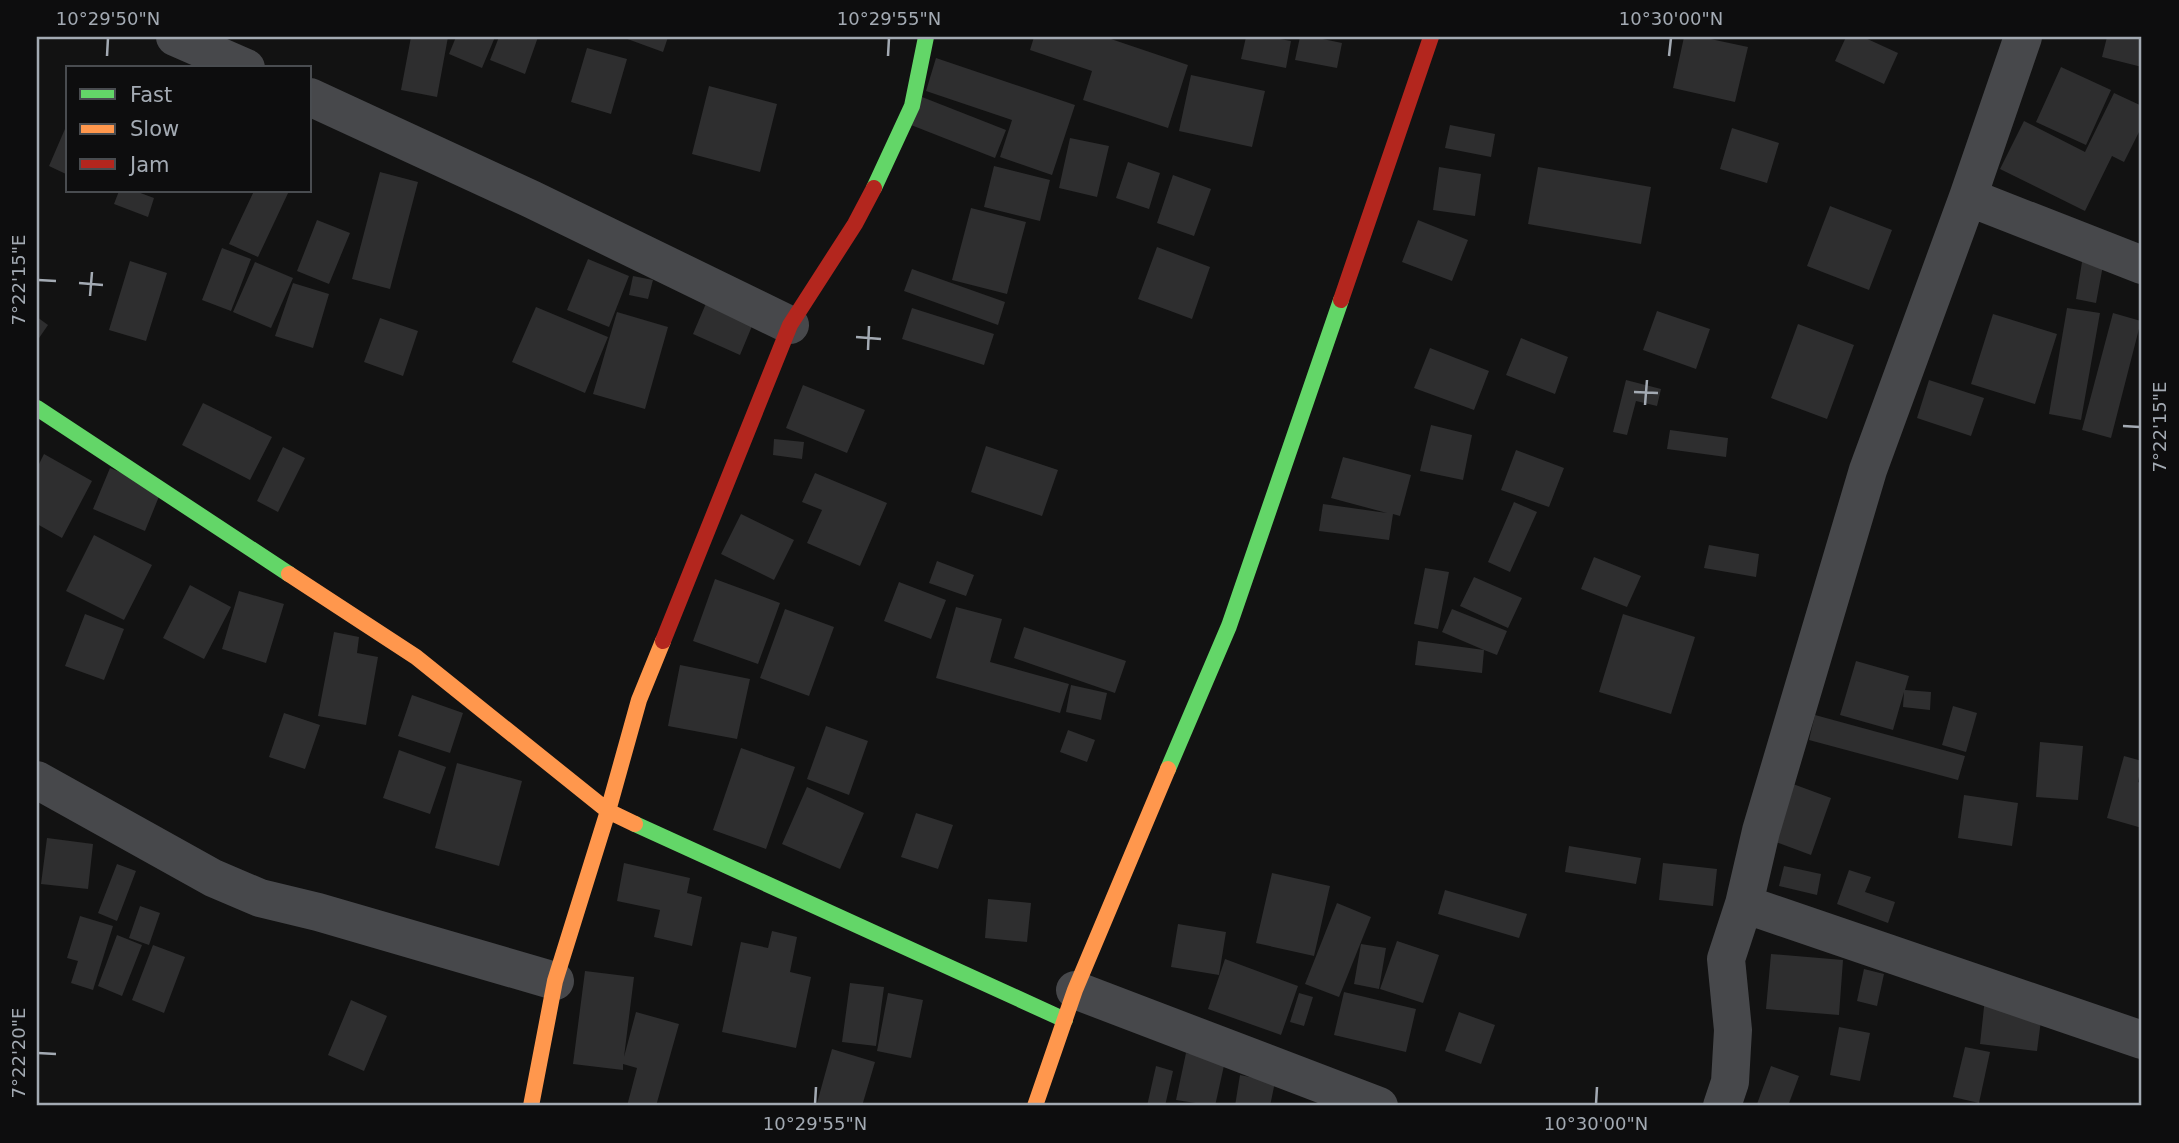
<svg xmlns="http://www.w3.org/2000/svg" width="2179" height="1143" font-family="'DejaVu Sans',sans-serif">
<style>
.building{fill:#2e2e2f}
.lines{fill:none;stroke-linecap:round;stroke-linejoin:round}
.street{stroke:#47484b;stroke-width:38}
.fast{stroke:#63d668;stroke-width:16}
.slow{stroke:#ff974d;stroke-width:16}
.jam{stroke:#b3261e;stroke-width:16}
.ticks{fill:none;stroke:#a3aab3;stroke-width:2.5}
.neatline{fill:none;stroke:#a3aab3;stroke-width:2.5}
.ticks-label{font-size:18px;text-anchor:middle;fill:#a3aab3}
</style>
<rect width="100%" height="100%" fill="#121212"/>
<!-- building -->
<path class="building" d="M411 37H448L437 97 401 90Z
M456 37H495L482 68 449 54Z
M499 37H538L525 74 490 60Z
M622 37H668L663 52Z
M1034 37H1105L1188 65 1168 128 1083 100 1092 71 1030 50Z
M1246 37H1268L1291 41 1286 68 1241 59Z
M1300 37H1313L1342 43 1337 68 1295 60Z
M1684 37H1701L1748 47 1735 102 1673 88Z
M1846 37H1863L1898 53 1884 84 1835 61Z
M2107 37H2142V67L2102 57Z
M587 48 627 59 611 114 571 102Z
M936 58 1075 105 1052 175 1000 157 1012 120 926 91Z
M2061 67 2111 90 2086 145 2036 122Z
M1191 75 1265 91 1252 147 1179 131Z
M709 86 777 104 760 172 692 154Z
M2114 93 2142 106V126L2124 162 2112 156 2085 211 2000 169 2024 121 2085 152Z
M922 97 1006 130 995 158 911 125Z
M68 122V175L49 166Z
M1450 125 1495 134 1491 157 1445 148Z
M1732 128 1779 143 1767 183 1720 169Z
M1070 138 1109 146 1097 197 1059 188Z
M1128 162 1160 173 1149 209 1116 198Z
M994 166 1050 180 1040 221 984 207Z
M1439 167 1481 174 1475 216 1433 210Z
M1538 167 1651 187 1641 244 1528 224Z
M380 172 418 182 390 289 352 279Z
M1173 175 1211 189 1194 236 1157 223Z
M119 191H135L154 198 148 217 114 204Z
M254 191H289L258 257 229 244Z
M1830 206 1892 230 1869 290 1807 266Z
M971 208 1026 222 1007 294 952 280Z
M317 220 350 233 329 284 297 271Z
M1418 220 1468 240 1452 281 1402 262Z
M1157 247 1210 267 1192 319 1138 299Z
M222 248 251 259 231 311 202 300Z
M2083 256 2104 260 2096 303 2076 299Z
M588 259 629 276 609 327 567 310Z
M130 261 167 273 146 341 109 330Z
M255 262 293 278 271 328 233 312Z
M912 269 1005 302 998 325 904 291Z
M633 276 653 280 648 299 629 295Z
M293 283 329 294 313 348 275 336Z
M710 294 757 314 740 355 693 334Z
M536 307 608 337 585 393 512 362Z
M912 308 994 334 984 365 902 339Z
M2067 308 2100 313 2081 420 2049 414Z
M1657 311 1710 329 1696 369 1643 350Z
M617 312 668 327 645 409 593 394Z
M2113 313 2141 321 2111 438 2082 430Z
M1993 314 2057 334 2035 404 1971 384Z
M37 317 48 325 37 341Z
M380 318 418 331 403 376 364 362Z
M1798 324 1854 345 1827 419 1771 398Z
M1521 338 1568 357 1555 394 1506 375Z
M1430 348 1489 371 1474 410 1414 388Z
M1626 380 1661 389 1657 406 1636 401 1627 435 1613 432Z
M1929 380 1984 398 1971 436 1917 418Z
M803 385 865 410 847 453 786 428Z
M203 403 272 437 250 480 182 445Z
M1431 425 1472 435 1463 480 1420 471Z
M1670 430 1728 438 1726 457 1667 449Z
M774 439 804 442 802 459 773 455Z
M986 446 1058 470 1042 516 971 492Z
M283 447 305 458 278 512 257 501Z
M1516 450 1564 468 1549 507 1501 490Z
M44 454 92 481 62 538 37 524V468Z
M1343 457 1411 475 1400 516 1393 514 1389 540 1319 531 1323 504 1387 513 1331 498Z
M110 468 162 489 145 531 93 509Z
M815 473 887 503 860 566 807 543 822 510 802 502Z
M1514 502 1537 512 1510 572 1488 562Z
M741 514 794 540 774 580 721 554Z
M94 535 152 565 124 620 66 591Z
M1709 545 1759 554 1756 577 1704 568Z
M1594 557 1641 576 1627 607 1581 589Z
M937 561 974 575 966 596 929 583Z
M1425 568 1449 572 1438 629 1414 624Z
M1474 577 1522 598 1508 628 1460 606Z
M715 579 780 603 758 664 693 641Z
M899 582 946 600 931 639 884 621Z
M190 585 231 607 204 659 163 638Z
M239 591 284 604 266 663 222 649Z
M956 607 1002 619 990 662 1069 684 1060 713 936 678Z
M785 609 834 627 809 696 760 678Z
M1452 609 1507 631 1497 655 1484 650 1482 673 1415 665 1418 641 1484 650 1442 632Z
M85 614 124 629 104 680 65 666Z
M1623 614 1695 637 1671 714 1599 692Z
M1024 627 1126 661 1115 693 1014 658Z
M334 632 359 637 357 653 378 657 366 725 318 716Z
M1856 661 1909 676 1905 690 1931 692 1930 710 1903 707 1904 692 1893 730 1840 715Z
M680 665 750 679 737 739 668 726Z
M1071 685 1107 693 1101 720 1066 712Z
M412 695 463 713 450 753 398 736Z
M1953 706 1977 713 1966 752 1942 745Z
M284 713 320 725 305 769 269 757Z
M1815 715 1965 756 1958 780 1809 740Z
M826 726 868 741 849 795 807 779Z
M1068 730 1095 740 1087 762 1060 752Z
M2040 742 2083 746 2078 800 2036 797Z
M741 748 795 767 766 849 713 830Z
M399 750 446 767 430 814 383 798Z
M2124 756 2142 761 2138 782 2142 784V828L2107 818Z
M457 763 522 781 499 866 435 848Z
M1793 784 1831 798 1811 855 1773 841Z
M807 787 864 813 840 869 782 844Z
M1964 795 2018 803 2012 846 1958 838Z
M916 813 953 825 938 869 901 857Z
M47 838 93 844 88 889 41 884Z
M1569 846 1641 858 1636 884 1565 872Z
M624 863 690 878 687 893 702 897 692 946 654 937 660 910 617 901Z
M1663 863 1717 869 1713 906 1659 900Z
M117 864 136 871 117 921 98 913Z
M1784 866 1821 874 1817 895 1779 886Z
M1849 870 1871 877 1865 892 1895 902 1888 923 1837 904Z
M1272 873 1330 886 1314 956 1256 943Z
M1445 890 1527 914 1519 938 1438 914Z
M988 899 1031 903 1027 942 985 938Z
M1337 903 1371 917 1339 997 1305 984Z
M140 906 160 913 149 945 129 938Z
M80 916 113 926 93 990 71 983 78 961 67 958Z
M1178 924 1226 932 1219 975 1171 967Z
M772 931 797 937 790 972 811 977 796 1048 722 1032 741 942 768 948Z
M117 935 142 945 122 996 98 986Z
M1397 941 1439 955 1423 1003 1380 989Z
M1361 944 1386 948 1379 989 1354 984Z
M153 945 185 957 164 1013 132 1000Z
M1771 954 1843 960 1839 1015 1766 1009Z
M1225 959 1298 986 1281 1035 1208 1009Z
M1864 969 1884 974 1877 1006 1857 1001Z
M585 971 634 977 624 1057 636 1012 679 1024 656 1106H627L637 1068 623 1064V1070L573 1064Z
M850 983 884 987 876 1046 842 1042Z
M1344 992 1416 1009 1406 1052 1334 1035Z
M888 993 923 1000 911 1058 877 1051Z
M1299 993 1313 997 1304 1026 1290 1022Z
M1985 998 2043 1005 2037 1051 1980 1044Z
M351 1000 387 1016 364 1071 328 1055Z
M1459 1012 1495 1025 1481 1064 1445 1051Z
M1839 1027 1870 1033 1860 1081 1830 1075Z
M1965 1047 1990 1052 1979 1103 1953 1097Z
M832 1049 875 1062 862 1106H828L817 1103Z
M1186 1053 1225 1061 1215 1106 1176 1100Z
M1156 1066 1173 1071 1165 1106H1147Z
M1771 1066 1799 1076 1788 1106 1757 1104Z
M1240 1075 1275 1082 1270 1106H1235Z"/>
<g class="lines">
<!-- street -->
<path class="street" d="M175 37 246 68
M310 97 531 199 790 325
M1968 197 2142 265
M37 780 213 878 260 898 318 912 555 981
M1744 904 2142 1040
M1075 990 1379 1106
M1722 1106 1730 1082 1733 1030 1726 959 1744 904 1761 831 1868 470 1968 197 2023 37"/>
<!-- fast -->
<path class="fast" d="M874 188 912 106 926 37
M37 408 289 574
M1168 769 1229 626 1341 300
M635 824 1065 1020"/>
<!-- slow -->
<path class="slow" d="M289 574 416 657 608 811 635 824
M531 1106 555 981 608 811 639 700 663 641
M1035 1106 1075 990 1168 769"/>
<!-- jam -->
<path class="jam" d="M1341 300 1431 37
M663 641 790 325 855 224 874 188"/>
</g>
<!-- ticks -->
<path class="ticks" d="M107 56 108 38M888 56 889 38M1669 56 1671 38M38 280 56 281M79 283 103 285M90 296 92 272M856 337 881 339M868 350 869 326M1634 392 1658 393M1645 405 1647 380M2123 426 2140 427M38 1053 56 1054M815 1104 816 1087M1596 1104 1597 1087"/>
<!-- border -->
<rect width="2179" height="1143" fill="none" stroke="#0d0d0e" stroke-width="77"/>
<!-- legend -->
<rect x="66" y="66" width="245" height="126" fill="#0d0d0e" stroke="#494c50" stroke-width="2"/>
<rect x="80" y="89" width="35" height="10" fill="#63d668" stroke="#494c50" stroke-width="2"/>
<text x="130" y="102" font-size="21" fill="#a3aab3">Fast</text>
<rect x="80" y="124" width="35" height="10" fill="#ff974d" stroke="#494c50" stroke-width="2"/>
<text x="130" y="136" font-size="21" fill="#a3aab3">Slow</text>
<rect x="80" y="159" width="35" height="10" fill="#b3261e" stroke="#494c50" stroke-width="2"/>
<text x="130" y="172" font-size="21" fill="#a3aab3">Jam</text>
<rect x="38" y="38" width="2102" height="1066" class="neatline"/>
<g class="ticks-label">
<text x="108" y="25">10°29'50"N</text>
<text x="889" y="25">10°29'55"N</text>
<text x="1671" y="25">10°30'00"N</text>
<text transform="translate(19 280) rotate(-90)" y="6">7°22'15"E</text>
<text transform="translate(2160 427) rotate(-90)" y="6">7°22'15"E</text>
<text transform="translate(19 1053) rotate(-90)" y="6">7°22'20"E</text>
<text x="815" y="1130">10°29'55"N</text>
<text x="1596" y="1130">10°30'00"N</text>
</g>
</svg>
